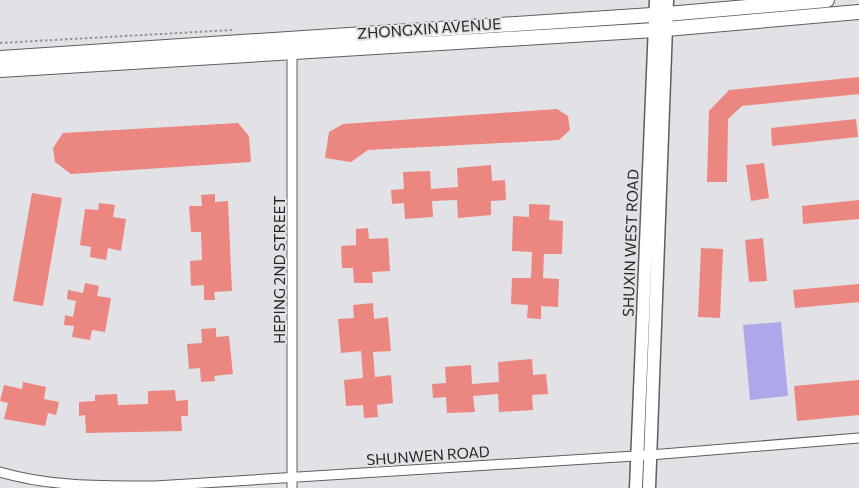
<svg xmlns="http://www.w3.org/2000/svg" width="859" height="488" font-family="Commissioner,sans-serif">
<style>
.green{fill:#aca8ea}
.building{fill:#eb8680}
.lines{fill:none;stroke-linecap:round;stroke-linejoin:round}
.street-casing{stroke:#5e5e62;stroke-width:11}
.secondary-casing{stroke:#5e5e62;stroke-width:15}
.primary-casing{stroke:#5e5e62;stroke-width:16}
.path{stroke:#939396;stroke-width:2;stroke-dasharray:2.5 2.5;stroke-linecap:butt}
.street{stroke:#fff;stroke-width:9}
.secondary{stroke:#fff;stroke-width:12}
.primary{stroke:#fff;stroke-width:14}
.labels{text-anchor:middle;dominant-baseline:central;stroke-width:4;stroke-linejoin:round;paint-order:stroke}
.street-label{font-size:15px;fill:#262628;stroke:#e2e2e6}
</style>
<rect width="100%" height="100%" fill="#e2e2e6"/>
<!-- green -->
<path class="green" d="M781 322 788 396 750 400 743 325Z"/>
<!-- building -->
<path class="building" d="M859 77V94L742 106 728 119 727 182H707L709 111 729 90Z
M557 109 568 116 570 130 559 140 368 150 351 162 325 158 329 132 343 124Z
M856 119 858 137 772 146 771 128Z
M238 123 249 136 251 162 71 174 55 162 53 148 63 133Z
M764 163 769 198 751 201 746 165Z
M491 165 492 181 505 180 506 200 491 201V215L458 218 457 200 432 201 433 217 405 219 404 203 392 204 391 190 404 189 403 172 430 171 431 189 458 187 457 168Z
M32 193 62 198 43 306 13 301Z
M215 194V202L228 201 232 291 214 292 215 300H204V285L191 286 190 261 202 260 201 232H191L189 206H202L201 195Z
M859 200V219L803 224 802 206Z
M99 203 115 205 113 217 126 219 121 251 108 248 106 260 90 257 91 247 80 245 85 209 98 210Z
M529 204 550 205 549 220 563 221 562 254H544L543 278 559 279 558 307 541 306V319L527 318 528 305 511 304 512 278H531L532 252 512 251 513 216 529 217Z
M368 228 369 239 388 238 390 271 372 272 373 283H354L353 268H342L341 246 356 245V229Z
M763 238 767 281 749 282 745 240Z
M701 248 723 249 720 318 698 317Z
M85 283 99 286 97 296 111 298 105 332 92 330 90 340 72 337 74 326 64 325 65 315 73 317 76 301 67 299 68 290 83 293Z
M859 284V302L795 308 793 290Z
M373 303 374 319 388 317 391 351 373 352 375 377 391 375 393 403 377 405 378 417 364 418 363 405 346 406 344 380 363 378 361 351 341 353 338 319 354 318 353 305Z
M216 328V337L229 336 233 374 214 376 215 381 201 382 200 368 189 369 187 344 202 343 201 329Z
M532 359 533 375 546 374 548 394 532 395 533 410 499 412 498 394 473 396 475 412 447 413 446 397 433 398 432 384 446 383 445 367 471 365 472 384 499 382 498 362Z
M859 380V415L797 421 794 386Z
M23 382 46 387 44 399 59 402 56 415 48 413 45 426 4 419 8 403 0 401 4 385 22 389Z
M175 390 176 401 188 400V416H181L182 431 86 433 85 415 79 416V402L95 401V395L117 394 118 405 148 404V391Z"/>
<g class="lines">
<defs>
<path id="street" d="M0 472C51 487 103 486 155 486L650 455 859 438
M292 488V53"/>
<path id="secondary" d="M636 488 656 0
M649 488 667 0"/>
<path id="primary" d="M0 58 667 14 827 0
M0 70 655 30 859 12"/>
</defs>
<!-- street casing -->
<use href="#street" class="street-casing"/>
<!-- secondary casing -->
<use href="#secondary" class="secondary-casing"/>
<!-- primary casing -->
<use href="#primary" class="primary-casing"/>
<!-- path -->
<path class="path" d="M0 43 232 30"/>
<!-- street -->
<use href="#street" class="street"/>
<!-- secondary -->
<use href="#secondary" class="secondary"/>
<!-- primary -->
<use href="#primary" class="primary"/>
</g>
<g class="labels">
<!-- street labels -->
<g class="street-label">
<text transform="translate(429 28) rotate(-4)">ZHONGXIN AVENUE</text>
<text transform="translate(630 243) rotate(-88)">SHUXIN WEST ROAD</text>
<text transform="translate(279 270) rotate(-90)">HEPING 2ND STREET</text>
<text transform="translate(428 455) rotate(-4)">SHUNWEN ROAD</text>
</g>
</g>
</svg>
